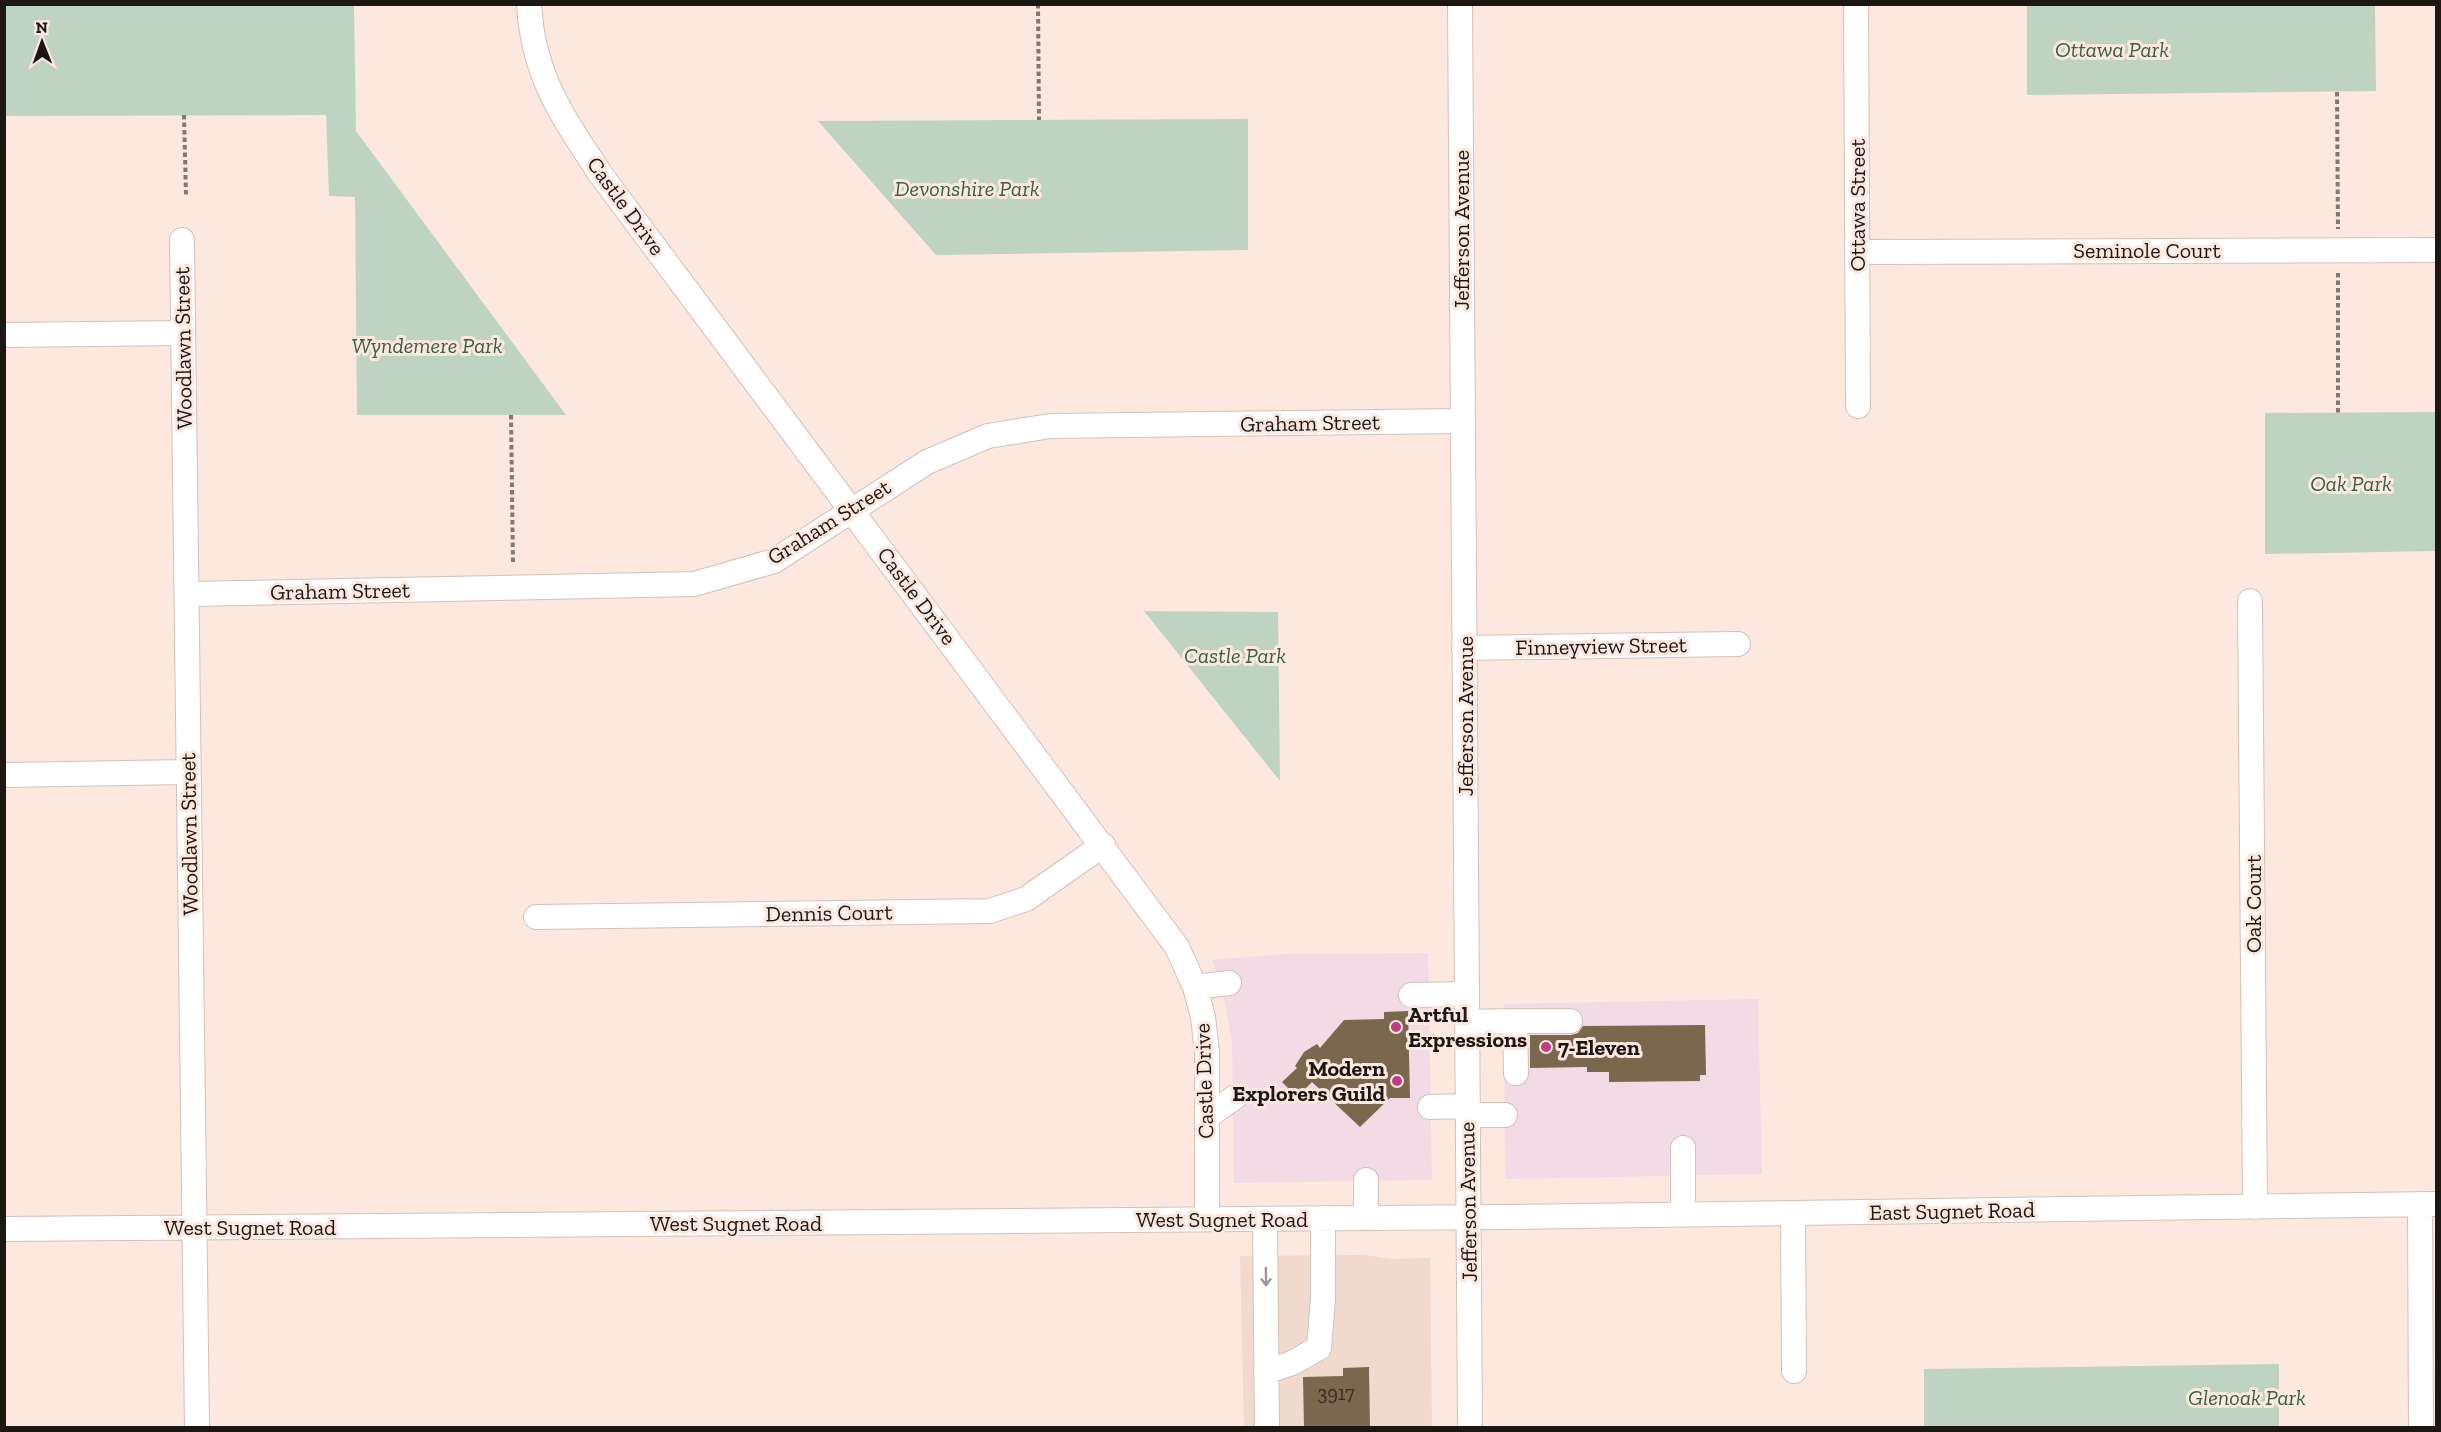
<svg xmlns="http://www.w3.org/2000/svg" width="2441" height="1432" font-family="'Zilla Slab',serif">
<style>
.commercial{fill:#f3dbe6}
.education{fill:#f1d9ce}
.green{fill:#bed3c1}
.building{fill:#7a674d}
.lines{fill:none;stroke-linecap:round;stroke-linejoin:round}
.minor-casing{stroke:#d3c0b7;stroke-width:26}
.path{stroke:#837771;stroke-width:4;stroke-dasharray:4.5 3;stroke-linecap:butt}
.minor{stroke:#fff;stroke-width:24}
.oneway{stroke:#999795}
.poi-dot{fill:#bd3d86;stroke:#fce8df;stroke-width:2}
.labels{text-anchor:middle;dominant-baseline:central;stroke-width:6;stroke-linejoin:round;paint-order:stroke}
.number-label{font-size:20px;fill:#342b22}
.park-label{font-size:22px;font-style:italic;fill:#36623f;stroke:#fce8df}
.street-label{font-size:22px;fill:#1d1713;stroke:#fce8df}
.poi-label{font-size:22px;font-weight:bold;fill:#1d1713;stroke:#fce8df;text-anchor:start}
</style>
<rect width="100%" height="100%" fill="#fce8df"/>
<!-- commercial -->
<path class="commercial" d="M1428 953 1432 1180 1234 1183 1232 1040 1221 984 1212 960 1283 954Z
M1758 999 1762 1174 1505 1179 1504 1004Z"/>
<!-- education -->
<path class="education" d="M1364 1255 1392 1259 1430 1258 1432 1427H1244L1240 1256Z"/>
<!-- green -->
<path class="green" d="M4 5H354L356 131 566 415H357L355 197 329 196 326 115 5 116Z
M2027 5H2375L2376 91 2027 95Z
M1248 119V250L936 255 818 121Z
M2436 412V551L2265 554V413Z
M1144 611 1278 612 1280 781Z
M2279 1364V1427H1924V1369Z"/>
<!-- building -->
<path class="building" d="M1408 1011 1410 1098H1390L1360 1127 1312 1082 1297 1097 1282 1082 1297 1068 1295 1066 1304 1052 1317 1044 1320 1048 1344 1020 1384 1019V1012Z
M1705 1025 1706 1075H1700V1081L1609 1082V1072H1587V1067L1530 1068V1035H1571L1578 1033 1583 1026Z
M1369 1367 1370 1428H1304L1303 1377 1343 1376V1368Z"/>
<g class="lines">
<defs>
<path id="minor" d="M529 4C533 77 563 117 601 175L1177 947 1195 987 1203 1017 1207 1052V1219
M1460 4 1470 1428
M1856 4 1858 406
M182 240 197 1428
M1858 252 2436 250
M4 335 182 333
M188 594 694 584 774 561 927 462 988 436 1050 426 1463 421
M2250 601 2255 1207
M1464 648 1738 644
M4 775 187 772
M536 917 990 911 1026 899 1103 845
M1195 987 1229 983
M1411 995 1467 994
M1515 1021H1570
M1467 1022 1515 1021 1516 1073
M1430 1107 1467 1106
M1467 1115H1505
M1207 1117 1235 1097
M1683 1148V1214
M2420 1204 2421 1428
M1793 1213 1794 1371
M1366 1218V1180
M1265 1219 1267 1428
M4 1229 1502 1217 2436 1204
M1266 1372 1292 1363 1319 1348 1323 1299V1218"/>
</defs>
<!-- minor casing -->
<use href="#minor" class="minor-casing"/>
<!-- path -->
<path class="path" d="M1038 4 1039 120
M2337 92 2338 229
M184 115 186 195
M2338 273V413
M511 415 513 564"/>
<!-- minor -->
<use href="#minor" class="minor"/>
</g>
<!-- one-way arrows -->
<defs><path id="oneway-shaft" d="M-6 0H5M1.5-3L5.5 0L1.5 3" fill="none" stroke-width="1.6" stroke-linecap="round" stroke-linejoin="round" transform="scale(1.5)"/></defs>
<use class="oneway" href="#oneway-shaft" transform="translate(1266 1277) rotate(89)"/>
<!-- markers -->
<g class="poi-dot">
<circle cx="1396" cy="1027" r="6"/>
<circle cx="1546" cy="1047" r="6"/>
<circle cx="1397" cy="1081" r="6"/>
</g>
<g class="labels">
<!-- number labels -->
<g class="number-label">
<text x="1336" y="1393">3917</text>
</g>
<!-- park labels -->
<g class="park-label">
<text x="2112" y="49">Ottawa Park</text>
<text x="967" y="188">Devonshire Park</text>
<text x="427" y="345">Wyndemere Park</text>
<text x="2351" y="483">Oak Park</text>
<text x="1235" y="655">Castle Park</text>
<text x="2247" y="1397">Glenoak Park</text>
</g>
<!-- street labels -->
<g class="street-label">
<text transform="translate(1857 205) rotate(-90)">Ottawa Street</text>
<text transform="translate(626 206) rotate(54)">Castle Drive</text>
<text transform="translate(1461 230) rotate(-90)">Jefferson Avenue</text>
<text x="2147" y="250">Seminole Court</text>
<text transform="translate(183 348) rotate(-91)">Woodlawn Street</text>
<text transform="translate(1310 423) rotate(-1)">Graham Street</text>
<text transform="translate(829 522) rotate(-32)">Graham Street</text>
<text transform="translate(340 591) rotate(-1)">Graham Street</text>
<text transform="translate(917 596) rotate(53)">Castle Drive</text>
<text transform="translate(1601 646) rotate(-1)">Finneyview Street</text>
<text transform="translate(1465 716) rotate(-90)">Jefferson Avenue</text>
<text transform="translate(189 834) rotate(-91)">Woodlawn Street</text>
<text transform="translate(2253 904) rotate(-90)">Oak Court</text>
<text transform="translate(829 913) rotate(-1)">Dennis Court</text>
<text transform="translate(1204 1081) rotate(-92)">Castle Drive</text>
<text transform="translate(1468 1202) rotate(-91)">Jefferson Avenue</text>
<text transform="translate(1952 1211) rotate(-1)">East Sugnet Road</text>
<text x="1222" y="1219">West Sugnet Road</text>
<text x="736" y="1223">West Sugnet Road</text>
<text x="250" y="1227">West Sugnet Road</text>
</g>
<!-- poi labels -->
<g class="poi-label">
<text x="1408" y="1014">Artful<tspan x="1408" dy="25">Expressions</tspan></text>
<text x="1558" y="1047">7-Eleven</text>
<text x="1385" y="1068" text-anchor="end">Modern<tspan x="1385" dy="25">Explorers Guild</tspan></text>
</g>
</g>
<!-- border -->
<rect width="2441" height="1432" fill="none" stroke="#1d1713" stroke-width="12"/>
<!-- north arrow -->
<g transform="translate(42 42) rotate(359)" stroke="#fce8df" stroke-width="4.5" paint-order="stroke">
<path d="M0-4.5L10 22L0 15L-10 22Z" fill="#1d1713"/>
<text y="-9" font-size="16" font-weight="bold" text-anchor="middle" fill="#1d1713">N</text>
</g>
</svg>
